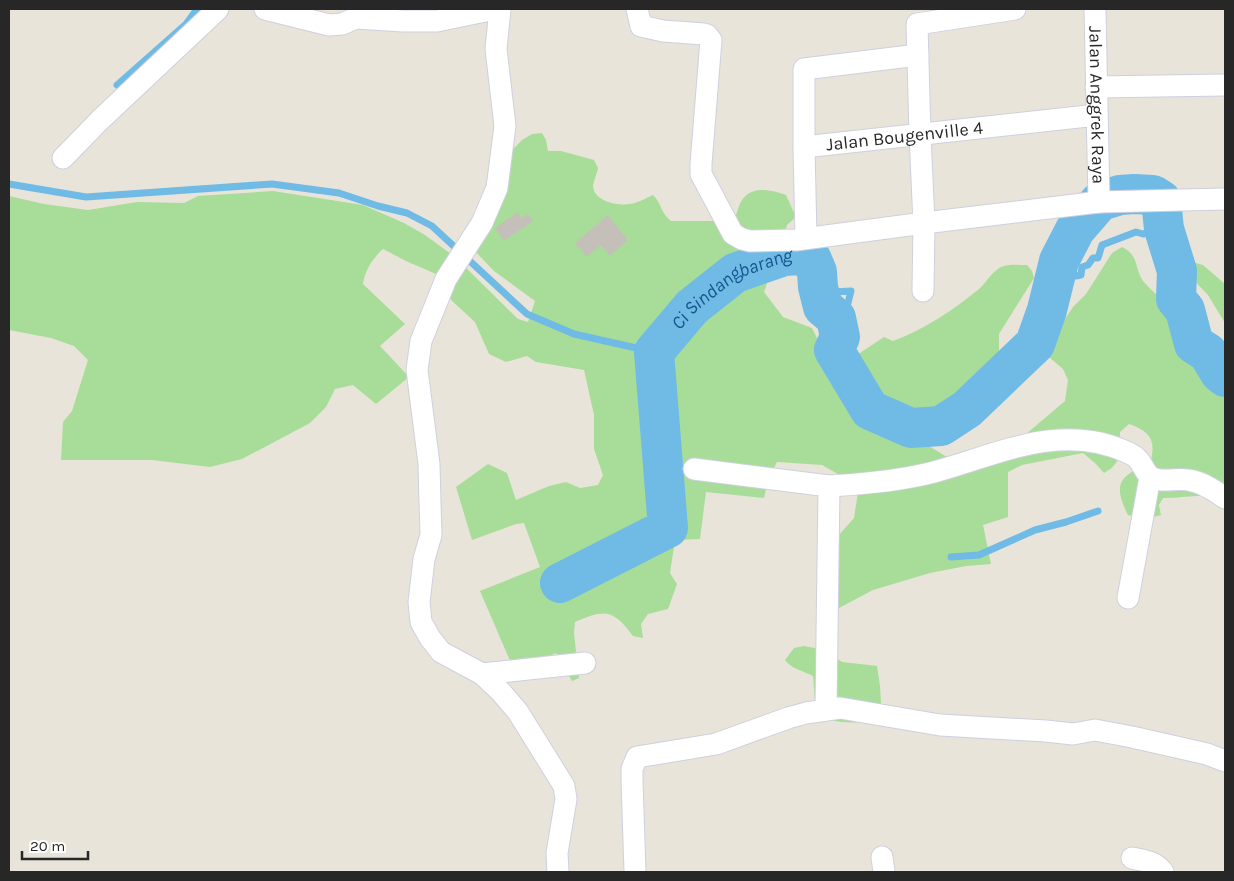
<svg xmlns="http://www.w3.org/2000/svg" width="1234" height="881" font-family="Karla,sans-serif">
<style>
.green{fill:#a7dd98}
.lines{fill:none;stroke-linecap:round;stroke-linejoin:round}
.stream{stroke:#70bae6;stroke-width:7}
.river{stroke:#70bae6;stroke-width:40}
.building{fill:#c4c0b9}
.minor-casing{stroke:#ced0df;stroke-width:23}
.minor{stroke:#fff;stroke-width:21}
.labels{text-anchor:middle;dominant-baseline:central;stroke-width:4;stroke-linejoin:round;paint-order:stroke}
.street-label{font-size:18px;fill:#272727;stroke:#fff}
.water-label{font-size:19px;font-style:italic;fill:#15568d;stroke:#fff}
</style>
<rect width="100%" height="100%" fill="#e9e4d9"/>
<!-- green -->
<path class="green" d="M542 133 546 140 548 151H561L594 160 598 168C597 174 593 182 593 187 595 202 619 206 630 204 638 203 646 198 653 195 662 204 660 212 671 221H720L736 215C738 210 739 204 742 200 752 185 772 190 786 195L796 217 787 225 764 292 783 317 812 328 828 360 845 363 884 337 893 341C925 329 952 311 979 289 987 282 993 269 1004 266 1011 264 1020 265 1027 265L1032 271 1034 278 999 334V351L991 368 966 398 943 416 928 422 920 435 924 443 950 459 1006 451 1065 401 1068 380 1063 369 1043 352 1073 307 1086 294 1112 253 1122 247C1139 255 1134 267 1143 281 1153 293 1166 301 1176 313 1185 326 1188 344 1195 359 1201 371 1216 383 1225 393V479L1218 496C1200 494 1182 498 1163 498L1159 505 1161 515 1146 519 1128 515C1110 479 1124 477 1151 460 1156 439 1149 431 1129 424L1120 432C1119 451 1123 463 1104 473L1096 464 1083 453 1022 465 1008 472V517L983 525 991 564 966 566 930 573 873 590 839 608 821 601 831 544 854 518 859 486 822 465 777 462 768 480 764 498 706 492 700 539 675 540 670 573 677 584 668 609 648 614 641 624 643 638 633 636C613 609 605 609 575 622L574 633 579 678 572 681 556 653 514 670 480 591 540 567 524 523 516 524 472 540 456 487 488 464 507 473 516 500 549 486 566 482 580 488 598 485 603 475 594 449V415L584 370 536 362 527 356 506 362 489 354 475 322 452 301 436 274 406 261 383 249C373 258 365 270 363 284L405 324 380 346 409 377 376 404 353 385 335 389 326 407 310 423 242 459 210 467 152 460H61L63 422 72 411 88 360 74 346 51 338 9 330V196L44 204 88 210 137 202 184 203 198 196 273 191 363 205 404 223 425 235 455 257 518 319 528 322 535 301 494 271 471 247 497 166 522 140 532 134Z
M1188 261 1203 265 1225 284V323L1208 295 1187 273 1185 268Z
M804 646 825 650 842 662 877 666 880 686 882 721C859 722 836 726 816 714L813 676C804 671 791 669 785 660L794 648Z"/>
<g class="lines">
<!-- stream -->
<path class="stream" d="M117 85 186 24 197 9
M9 184 86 197 272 184 339 193 378 206 407 213 432 226 527 314 574 334 654 352
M1057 269H1065L1076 276 1081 275 1082 267 1088 265 1093 258H1098L1102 245 1136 232 1143 234 1164 229
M821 296 833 292 851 291 848 303 836 318
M951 557 979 555 1035 530 1066 522 1098 511"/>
<!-- river -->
<path class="river" id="s1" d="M560 583 668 528 654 352 692 307 735 273 784 256 799 255 812 260 817 272 818 287 823 307 836 318 840 337 834 350 870 410 911 428 941 426 967 409 1035 344 1047 310 1059 261 1075 230 1100 201 1120 195 1134 194 1153 195 1161 200 1164 229 1177 271 1176 299 1185 310 1194 344 1208 353 1220 373 1225 377"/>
</g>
<!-- building -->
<path class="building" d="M518 212 522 218 528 214 533 221 504 241 495 228Z
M608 215 628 240 610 256 601 245 587 257 575 243Z"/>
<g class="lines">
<defs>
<g id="minor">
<path d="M265 9 329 25 342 24 356 18 403 21H437L495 9"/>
<path d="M500 9 496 49 505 126 497 188 482 223 446 279 421 341 417 370 429 464 430 503 431 535 424 559 419 602 421 622 430 638 441 652 482 674 501 692 518 712 564 786 566 799 557 853 558 872"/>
<path d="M637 9 641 26 663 31 704 34 707 35 711 40 701 164V174L733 234 742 239 750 241 796 240 924 223 923 291"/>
<path d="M1015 9 917 24 920 135 924 223 1099 202 1225 199"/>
<path id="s2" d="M1095 9 1099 202"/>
<path d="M1096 87 1225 85"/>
<path d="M804 147V69L918 55"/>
<path d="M63 158 100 120 218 9"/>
<path id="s3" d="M806 238 804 147 1097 115"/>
<path d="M694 469 829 486 826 710"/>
<path d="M829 486C865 484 900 481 934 472 999 454 1063 421 1129 453 1144 460 1142 471 1151 477 1160 483 1177 478 1188 480 1202 482 1214 490 1225 498"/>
<path d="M1128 598 1150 477"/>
<path d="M482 674 585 663"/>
<path d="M882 857 884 872"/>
<path d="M1132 858C1145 861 1155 861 1163 872"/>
<path d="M635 872 632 780V769L637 757 716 744 788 718 806 713 840 708 940 725 1046 731 1073 734 1095 730 1132 737 1207 754 1225 761"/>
</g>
</defs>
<!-- minor casing -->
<use href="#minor" class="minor-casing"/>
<!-- minor -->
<use href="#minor" class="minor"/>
</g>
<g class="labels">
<!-- street labels -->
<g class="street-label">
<text stroke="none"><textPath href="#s2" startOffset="96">Jalan Anggrek Raya</textPath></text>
<text stroke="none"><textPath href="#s3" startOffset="192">Jalan Bougenville 4</textPath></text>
</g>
<!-- water labels -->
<g class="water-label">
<text stroke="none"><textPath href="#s1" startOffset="401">Ci Sindangbarang</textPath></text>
</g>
</g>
<!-- border -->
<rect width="1234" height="881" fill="none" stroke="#272727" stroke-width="20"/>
<!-- scale -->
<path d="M22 851v8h66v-8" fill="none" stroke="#272727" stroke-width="2.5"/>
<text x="30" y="851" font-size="15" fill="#272727" stroke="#ffffff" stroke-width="4" paint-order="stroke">20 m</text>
</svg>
